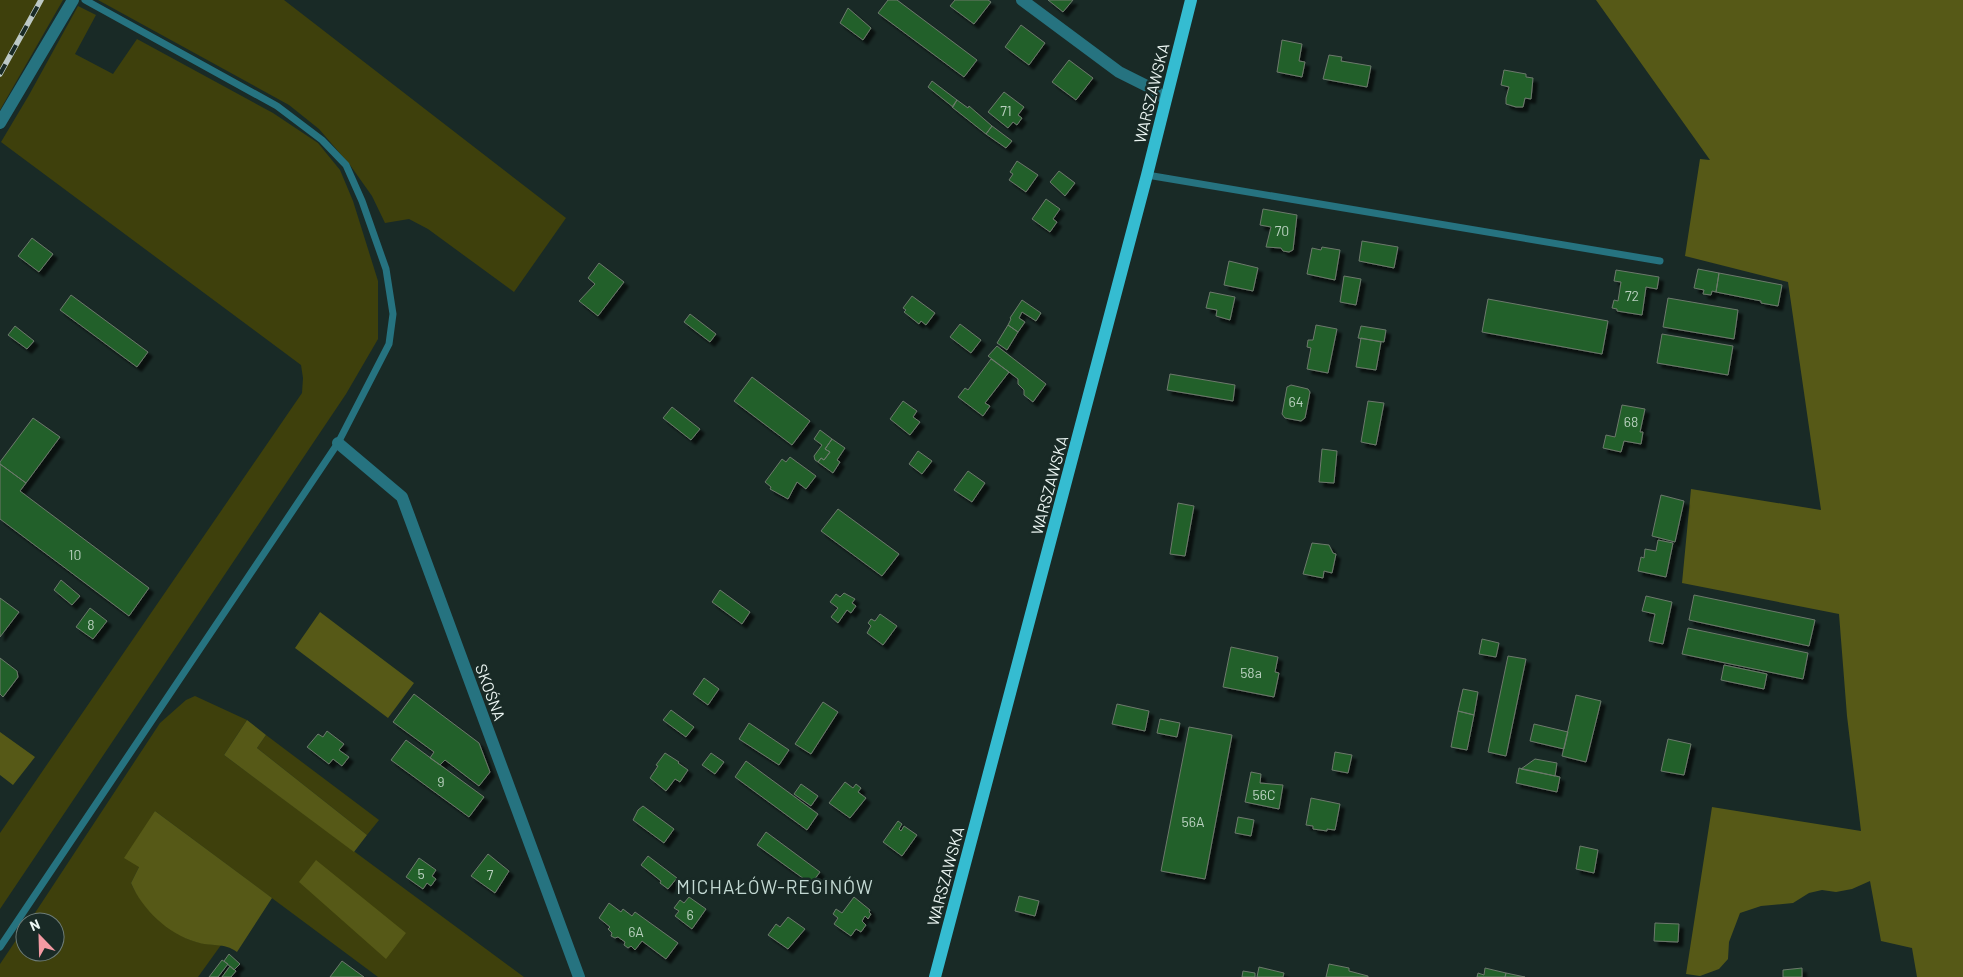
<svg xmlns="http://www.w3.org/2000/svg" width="1963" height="977" font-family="Barlow,sans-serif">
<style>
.green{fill:#3e400c}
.forest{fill:#565917}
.building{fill:#236129;stroke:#6c796c;filter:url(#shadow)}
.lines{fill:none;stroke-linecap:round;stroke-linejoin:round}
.lane{stroke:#267380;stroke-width:7}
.street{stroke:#267380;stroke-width:12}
.primary{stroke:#35bcd1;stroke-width:12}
.rail-casing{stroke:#bdc9c6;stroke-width:5.5}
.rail{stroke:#192a26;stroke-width:4;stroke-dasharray:11;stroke-linecap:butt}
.labels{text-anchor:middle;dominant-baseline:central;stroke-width:5;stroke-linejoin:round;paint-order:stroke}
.number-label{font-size:14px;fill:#bad1c0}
.street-label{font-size:16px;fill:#ecf6f3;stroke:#192a26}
.quarter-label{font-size:19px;letter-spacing:1px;fill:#c3d9d3;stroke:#192a26}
</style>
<defs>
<filter id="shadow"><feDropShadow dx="4.5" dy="4.5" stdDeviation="1" flood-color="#0009"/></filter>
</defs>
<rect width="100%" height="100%" fill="#192a26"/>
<!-- green -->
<path class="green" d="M0 0H63L0 110Z
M98 0H284L566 218 514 292 428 229 409 219 385 223 372 196 350 165 319 129 289 105Z
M78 6 96 15 75 54 113 74 137 39 273 113 318 143 340 170 353 201 378 281V339L346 394 0 909V833L302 393 303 378 301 365 1 142 29 95Z
M195 696 247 720 224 755 524 977H378L155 811 139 867 131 883C141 906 172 936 197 942 204 944 213 944 221 945L198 977H0V964L25 927V952H55V922H29L160 723 186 700Z
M266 735 379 820 367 835 257 748Z"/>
<!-- forest -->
<path class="forest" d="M1596 0H1963V977H1917L1912 948 1881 941 1870 881 1852 889 1836 892 1822 890 1809 893 1793 903 1761 906 1740 913 1729 942 1728 959 1719 969 1700 976 1686 974 1712 807 1861 831 1847 716 1839 614 1682 583 1691 489 1821 510 1788 282 1685 256 1700 159 1710 160Z
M320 612 414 683 388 718 295 648Z
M247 720 266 735 257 748 367 835 354 852 224 755Z
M0 732 35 757 13 785 0 775Z
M155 811 272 898 237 952C224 942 211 947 196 942 168 934 142 909 131 883L139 867 124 858Z
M316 860 406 933 386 959 299 882Z"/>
<!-- building -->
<path class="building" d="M888 0H897L977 60 964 77 878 13Z
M955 0H988L991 2 974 24 950 6Z
M1048 0H1073L1063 12Z
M848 8 871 28 863 40 840 23Z
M1021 25 1045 43 1029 65 1005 47Z
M1282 40 1302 44 1299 61 1305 62 1302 77 1277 72Z
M1329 55 1342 57 1341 61 1371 66 1367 87 1323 79Z
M1069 60 1093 78 1076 100 1052 82Z
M1504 70 1526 74V77L1533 78 1531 99 1525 98 1523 107H1516L1506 104V98L1509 87 1501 85Z
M932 81 957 100 953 107 928 87Z
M1004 92 1024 107 1018 115 1022 118 1017 125 1013 122 1008 128 988 112Z
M957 100 968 108 969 106 992 126 986 134 952 107Z
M992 126 1012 141 1006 148 986 134Z
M1017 161 1038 175 1026 192 1009 180 1013 174 1010 172Z
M1059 171 1075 183 1065 196 1050 182Z
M1046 199 1060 209 1053 219 1057 222 1050 232 1032 219Z
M1263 209 1297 215 1293 250 1289 252 1283 251 1281 248 1266 247 1271 227 1260 225Z
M32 238 53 254 39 272 18 256Z
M1362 241 1398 247 1394 268 1359 261Z
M1322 247 1340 250 1335 280 1307 274 1312 248 1321 250Z
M1229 261 1258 268 1253 291 1224 285Z
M599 263 624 282 598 316 579 301 595 284 588 278Z
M1698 269 1719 273 1716 292 1712 291 1711 295 1703 294 1704 290 1694 288Z
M1616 270 1659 277 1657 289 1646 287 1642 315 1617 311V309L1612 308 1614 300 1618 301 1621 282 1614 281Z
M1719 273 1782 285 1778 306 1761 303V301L1716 292Z
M1344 276 1361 279 1356 305 1340 302Z
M1210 292 1235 297 1230 320 1216 316 1217 310 1206 308Z
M71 295 148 352 137 367 60 310Z
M912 296 935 313 926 325 921 321 919 324 904 312 906 310 903 308Z
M1668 298 1738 310 1734 339 1663 327Z
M1488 299 1608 321 1602 354 1482 332Z
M1022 300 1041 313 1036 321 1022 312 1019 318 1025 322 1018 332 1008 325 1011 319 1010 318Z
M690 314 716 334 710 342 684 322Z
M960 324 981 340 971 353 950 337Z
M1008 325 1018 332 1007 350 997 343Z
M1316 325 1337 329 1328 373 1307 369 1311 348 1307 347 1308 340H1313Z
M15 326 34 341 27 349 8 335Z
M1361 326 1386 330 1384 342 1358 338Z
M1662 334 1733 346 1728 375 1657 363Z
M1361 338 1381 342 1376 370 1356 367Z
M997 346 1046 384 1033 402 1024 395V390L1018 384V379L988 356Z
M991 359 1009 372 985 403 990 406 983 416 958 397 965 388 968 390Z
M1170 374 1235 385 1233 401 1167 390Z
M752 377 810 421 792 445 734 401Z
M1291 385 1308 389 1310 392 1305 418 1301 421 1285 418 1282 414 1287 387Z
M903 401 917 411 913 417 920 422 910 435 890 419Z
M1368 401 1384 403 1376 445 1361 442Z
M1622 405 1645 409 1640 432H1643L1641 444 1624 441 1621 452 1603 448 1606 435 1615 437Z
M672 407 700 429 691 440 663 418Z
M33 418 60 437 26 483 0 464V462Z
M820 430 832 439 825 449 830 452 824 460 821 458 818 462 815 460 814 456 822 445 814 439Z
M832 439 845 448 837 460 840 462 833 473 818 462 821 458 824 460 830 452 825 449Z
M1322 449 1337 451 1334 483 1319 482Z
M918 451 932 461 922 474 909 464Z
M790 457 816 476 806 489 797 482 788 499 770 489 771 487 765 482 782 459 786 462Z
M0 464 26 483 20 491 149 588 129 616 0 519Z
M968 471 985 483 972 502 954 490Z
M1661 495 1684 501 1675 542 1652 536Z
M1178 503 1194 506 1185 556 1170 554Z
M838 509 899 554 882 576 821 531Z
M1658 540 1673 543 1666 577 1638 571 1641 557 1644 558 1645 549 1656 551Z
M1312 543 1329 545 1333 553 1336 554 1332 573 1324 571 1323 578 1303 574Z
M61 580 80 596 72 605 54 590Z
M720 590 750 612 742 624 712 602Z
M844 593 855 599 852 603 856 606 851 613 847 610 838 623 831 617 838 608 830 602 836 594 840 597Z
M1694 595 1815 620 1809 646 1689 620Z
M1646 596 1672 602 1663 644 1649 641 1655 614 1642 611Z
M0 598 19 612 0 637Z
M90 608 107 621 93 639 76 627Z
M880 614 897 626 883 645 867 633 871 626 868 623 871 619 875 621Z
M1688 628 1808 653 1803 679 1682 654Z
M1482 639 1499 643 1496 657 1479 654Z
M1231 647 1278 657 1275 672 1279 673 1274 697 1223 687Z
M1508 656 1526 659 1506 756 1488 752Z
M0 658 17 671 18 677 3 697 0 694Z
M1724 665 1767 674 1764 689 1721 680Z
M704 678 719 689 708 705 693 694Z
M1463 689 1478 692 1474 715 1458 711Z
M414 694 479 743 490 772 479 786 445 760 440 765 430 758 434 752 393 722Z
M1576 695 1601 701 1586 762 1562 756Z
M823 702 838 712 811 754 795 744Z
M1117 704 1149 711 1145 731 1112 724Z
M671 710 694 727 686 737 663 720Z
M1458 711 1474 715 1467 750 1451 747Z
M1160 719 1180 723 1177 737 1157 733Z
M749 723 789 750 779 765 739 739Z
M1534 724 1568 732 1564 749 1530 741Z
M1189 727 1232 735 1205 879 1161 871Z
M327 731 344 744 339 750 349 757 342 766 333 759 329 764 307 747 318 734 323 737Z
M1668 739 1691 744 1684 775 1661 771Z
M406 740 484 797 469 817 391 760Z
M1335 752 1352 755 1348 773 1332 770Z
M665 753 679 762 678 763 688 770 680 782 675 779 666 791 650 778 658 766 656 765Z
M711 753 724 762 715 774 702 765Z
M1535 759 1557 763 1555 776 1521 769Z
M746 761 818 814 807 830 735 777Z
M1519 768 1560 777 1557 792 1516 783Z
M1251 772 1261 774 1260 783 1283 785 1279 809 1245 802Z
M845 782 853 788 856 784 861 788 858 792 866 798 850 818 829 803Z
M801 784 818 796 811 806 794 794Z
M1311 798 1340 804 1335 830 1327 829V831L1313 829V826L1306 825Z
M643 806 674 829 664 843 633 820 638 810Z
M1238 817 1254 820 1251 836 1235 833Z
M898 821 902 824 899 829 901 831 904 826 917 835 902 856 883 842Z
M766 832 820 872 811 884 757 845Z
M1580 846 1598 850 1594 873 1576 869Z
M488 854 509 871 495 893 471 876Z
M648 856 677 878 668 889 660 883 661 881 641 865Z
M419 858 436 870 432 876 436 879 431 886 427 883 423 889 406 877Z
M1019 896 1039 901 1035 916 1015 911Z
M689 897 706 909 692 929 675 916 679 911 674 908 680 900 684 903Z
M854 897 870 910 869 912 871 914 868 919 865 916 862 921 866 925 861 932 856 929 851 936 834 924 838 918 833 914 836 909 842 913Z
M609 903 621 912 623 909 632 916 635 912 678 943 666 959 642 941 635 950 631 946 628 948 624 945 625 942 618 937 615 938 611 936 612 933 608 929 610 927 599 918Z
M788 917 805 929 788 949 768 935 776 924 780 927Z
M1655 923 1679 924 1678 942 1654 941Z
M229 954 240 964 234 970 224 961Z
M222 960 228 964 218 977H209Z
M342 961 364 977H330Z
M1329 964 1349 968V971L1368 976V977H1326Z
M230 966 236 971 231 977H222Z
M1259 967 1284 973 1283 977H1257Z
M1485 968 1506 973 1505 977H1477L1478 973 1484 975Z
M1802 968V977H1783V970Z
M1243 971 1255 973V977H1242Z
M1506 973 1525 977H1505Z"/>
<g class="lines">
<!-- lane -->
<path class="lane" d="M1147 175 1660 261
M0 947 338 443 389 344 393 314 386 269 362 201 346 165 322 140 277 106 85 0"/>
<!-- street -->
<path class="street" d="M1022 0 1119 72 1153 89 1165 99
M0 123 73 0
M338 443 402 497 579 977"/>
<!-- primary -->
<path class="primary" d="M935 977 1147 175 1191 0"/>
<defs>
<path id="rail" d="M0 74 41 0"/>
</defs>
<!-- rail casing -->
<use href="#rail" class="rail-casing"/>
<!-- rail -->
<use href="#rail" class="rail"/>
</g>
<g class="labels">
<!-- number labels -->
<g class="number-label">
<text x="1006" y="110">71</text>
<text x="1282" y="230">70</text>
<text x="1632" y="295">72</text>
<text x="1296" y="401">64</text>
<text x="1631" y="421">68</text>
<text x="75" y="554">10</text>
<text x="91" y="624">8</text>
<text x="1251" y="672">58a</text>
<text x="441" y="781">9</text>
<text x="1264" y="794">56C</text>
<text x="1193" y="821">56A</text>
<text x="421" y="873">5</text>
<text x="490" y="874">7</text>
<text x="690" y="914">6</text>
<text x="636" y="931">6A</text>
</g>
<!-- street labels -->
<g class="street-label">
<text transform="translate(1151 93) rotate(-76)">WARSZAWSKA</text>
<text transform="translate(1049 485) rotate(-75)">WARSZAWSKA</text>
<text transform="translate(491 692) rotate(70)">SKOŚNA</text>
<text transform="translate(945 876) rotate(-75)">WARSZAWSKA</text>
</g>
<!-- quarter labels -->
<g class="quarter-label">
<text x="775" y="886">MICHAŁÓW-REGINÓW</text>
</g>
</g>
<!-- north arrow -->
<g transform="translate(40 937) rotate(337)"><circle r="24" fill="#192a26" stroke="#6d7c78"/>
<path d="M0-4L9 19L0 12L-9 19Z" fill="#f49aa3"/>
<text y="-8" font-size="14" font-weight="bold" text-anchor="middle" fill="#ecf6f3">N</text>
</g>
</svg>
